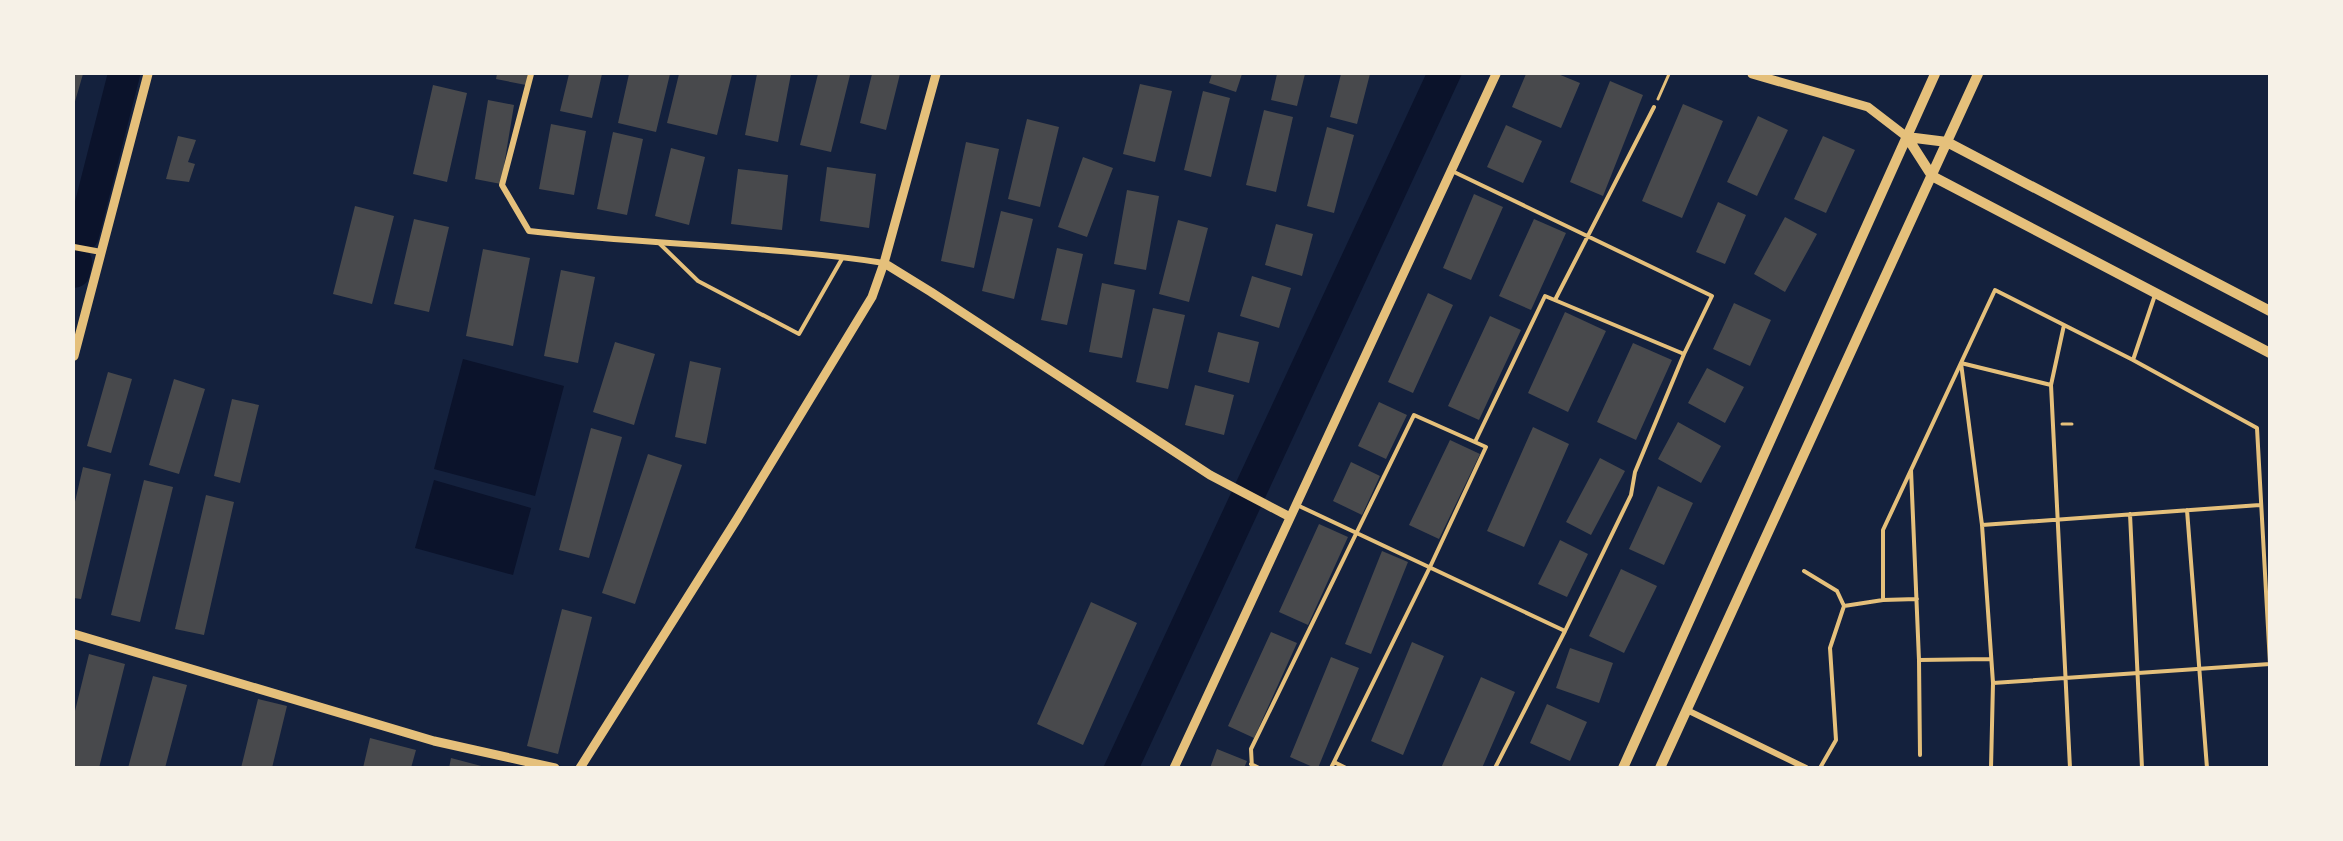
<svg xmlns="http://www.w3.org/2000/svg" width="2343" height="841" font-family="'Public Sans',sans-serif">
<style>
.water{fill:#0b132b}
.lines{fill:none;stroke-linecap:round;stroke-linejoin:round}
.river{stroke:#0b132b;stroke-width:32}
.building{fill:#48494c}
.path{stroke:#e5c07b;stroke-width:3}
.service{stroke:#e5c07b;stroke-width:4}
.minor{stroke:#e5c07b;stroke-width:6}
.tertiary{stroke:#e5c07b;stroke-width:9}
.secondary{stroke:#e5c07b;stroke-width:10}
</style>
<rect width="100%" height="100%" fill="#14213d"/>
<!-- water -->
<path class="water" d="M1426 74H1462L1140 767 1103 768Z
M463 359 564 386 535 496 434 469Z
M434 480 531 508 513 575 415 548Z"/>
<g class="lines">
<!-- river -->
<path class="river" d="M83 235 124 74
M74 272 76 262"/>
</g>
<!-- building -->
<path class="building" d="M74 74H83L74 105Z
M497 74H528L526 85 496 79Z
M569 74H602L592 118 560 111Z
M629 74H670L656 132 618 123Z
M679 74H732L717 135 667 123Z
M757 74H791L778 142 745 135Z
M818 74 850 75 831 152 800 145Z
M872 74H900L886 130 860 123Z
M1212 74H1242L1236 92 1209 83Z
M1277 74H1305L1297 106 1271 100Z
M1341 74H1370L1357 124 1330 117Z
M1526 74H1558L1580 83 1561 128 1512 107Z
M1610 81 1643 95 1603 196 1570 182Z
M1140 84 1172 91 1155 162 1123 154Z
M433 85 467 93 447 182 413 174Z
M1203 91 1230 98 1211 177 1184 170Z
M488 100 514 105 501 184 475 179Z
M1683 104 1723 121 1682 218 1642 201Z
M1264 110 1293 117 1276 192 1246 185Z
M1758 116 1788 130 1757 196 1727 182Z
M1027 119 1059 127 1040 207 1008 199Z
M551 124 586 131 574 195 539 189Z
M1506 125 1542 141 1523 183 1487 167Z
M1327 127 1354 135 1334 213 1307 206Z
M613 132 643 139 627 215 597 209Z
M178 136 196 140 188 162 195 164 189 182 166 179Z
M1823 136 1855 150 1826 213 1794 199Z
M966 142 999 149 974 268 941 261Z
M671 148 705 157 689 225 655 216Z
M1083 157 1113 168 1087 237 1058 227Z
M827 167 876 174 869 228 820 221Z
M738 169 788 175 782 230 731 224Z
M1127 190 1159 196 1146 270 1114 264Z
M1474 194 1503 207 1471 280 1443 268Z
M1718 202 1746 215 1725 264 1696 252Z
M355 206 394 216 372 304 333 294Z
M1001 211 1033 219 1014 299 982 291Z
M1785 217 1817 234 1785 292 1754 274Z
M414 219 449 227 429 312 394 304Z
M1534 219 1566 233 1531 310 1499 296Z
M1178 220 1208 228 1189 302 1159 294Z
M1276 224 1313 234 1302 276 1265 265Z
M1057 248 1083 254 1067 325 1041 320Z
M483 249 530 258 513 346 466 336Z
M561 270 595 277 578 363 544 356Z
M1252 276 1291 288 1279 328 1240 316Z
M1102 283 1135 290 1122 358 1089 352Z
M1428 293 1453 305 1413 393 1388 382Z
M1734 303 1771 320 1750 366 1713 349Z
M1153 308 1185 315 1168 389 1136 382Z
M1565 312 1606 331 1568 412 1528 393Z
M1490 316 1521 330 1479 420 1448 406Z
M1218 332 1259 342 1249 383 1208 372Z
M615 342 655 354 634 425 593 412Z
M1633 343 1672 360 1636 440 1597 422Z
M690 361 721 368 706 444 675 437Z
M1707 368 1744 387 1725 423 1688 403Z
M108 372 132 379 111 453 87 446Z
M174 379 205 389 179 474 149 465Z
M1195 385 1234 395 1224 435 1185 425Z
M232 399 259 405 240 483 214 476Z
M1379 402 1407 415 1386 459 1358 446Z
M1678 422 1721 446 1701 483 1658 459Z
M1533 427 1569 444 1524 547 1487 531Z
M591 428 622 437 589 558 559 550Z
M1450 440 1480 454 1439 539 1409 525Z
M648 454 682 465 635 604 602 593Z
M1600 458 1625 471 1591 535 1566 522Z
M1351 462 1380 476 1362 515 1333 501Z
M83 467 111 474 81 599 74 598V506Z
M144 480 173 487 140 622 111 615Z
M1658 486 1693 503 1664 565 1629 549Z
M206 495 234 502 204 635 175 629Z
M1319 524 1348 537 1308 625 1279 612Z
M1560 540 1588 554 1567 597 1538 584Z
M1382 551 1408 562 1371 654 1345 644Z
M1621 569 1657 586 1624 653 1589 636Z
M1091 602 1137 623 1083 745 1037 724Z
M562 609 592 617 558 754 527 746Z
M1271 632 1297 643 1254 738 1228 726Z
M1412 642 1444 656 1403 755 1371 741Z
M1570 648 1613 663 1599 703 1556 688Z
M89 654 125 664 99 768H74V715Z
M1331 657 1359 668 1318 768H1315L1290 757Z
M153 676 187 685 165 768H128Z
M1481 677 1515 692 1482 768H1441Z
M258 699 287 706 272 768H241Z
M1547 704 1587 722 1570 761 1530 743Z
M370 738 416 750 411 768H363Z
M1217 749 1247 761 1244 768H1210Z
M451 758 485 767V768H449Z"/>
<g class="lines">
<!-- path -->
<path class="path" d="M1658 99 1669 74
M2062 424H2072"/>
<!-- service -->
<path class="service" d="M1452 171 1712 296 1684 354
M660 244 698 281 799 334 843 257
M1555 300 1654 107
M2064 325 2051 385 2070 768
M2133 360 2155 295
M1475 442 1545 296 1684 354 1635 472 1631 495 1565 631
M1911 470 1919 660 1920 755
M1297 505 1565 631 1495 768
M2187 510 2207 768
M2130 514 2142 768
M1982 525 2260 505
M1804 571 1837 591 1844 606
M1883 600 1917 599
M1919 660 1991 659
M1993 683 2270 664
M1334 762 1346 768
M1251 764 1259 768
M1252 768 1251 749 1414 415 1486 447 1430 567 1331 768
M1820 768 1836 740 1830 648 1844 606 1883 600V530L1995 290 2133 360 2257 428 2270 664
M1991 768 1993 683 1982 525 1961 363 2051 385"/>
<!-- minor -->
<path class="minor" d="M531 74 502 185 529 231C647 245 767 245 884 263
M74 247 101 252
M1687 710 1806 768"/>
<!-- tertiary -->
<path class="tertiary" d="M1752 74 1868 107 1907 137
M884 263 931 292 1210 475 1290 517
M74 356 148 74
M74 634 434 741 555 768
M580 768 737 519 872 297 884 263 936 74
M1174 768 1496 74"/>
<!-- secondary -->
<path class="secondary" d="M1907 137 1932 176 2270 353
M1907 137 1947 142 2270 311
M1623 768 1935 74
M1660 768 1978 74"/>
</g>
<!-- border -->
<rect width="2343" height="841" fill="none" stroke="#f6f1e7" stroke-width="150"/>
</svg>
